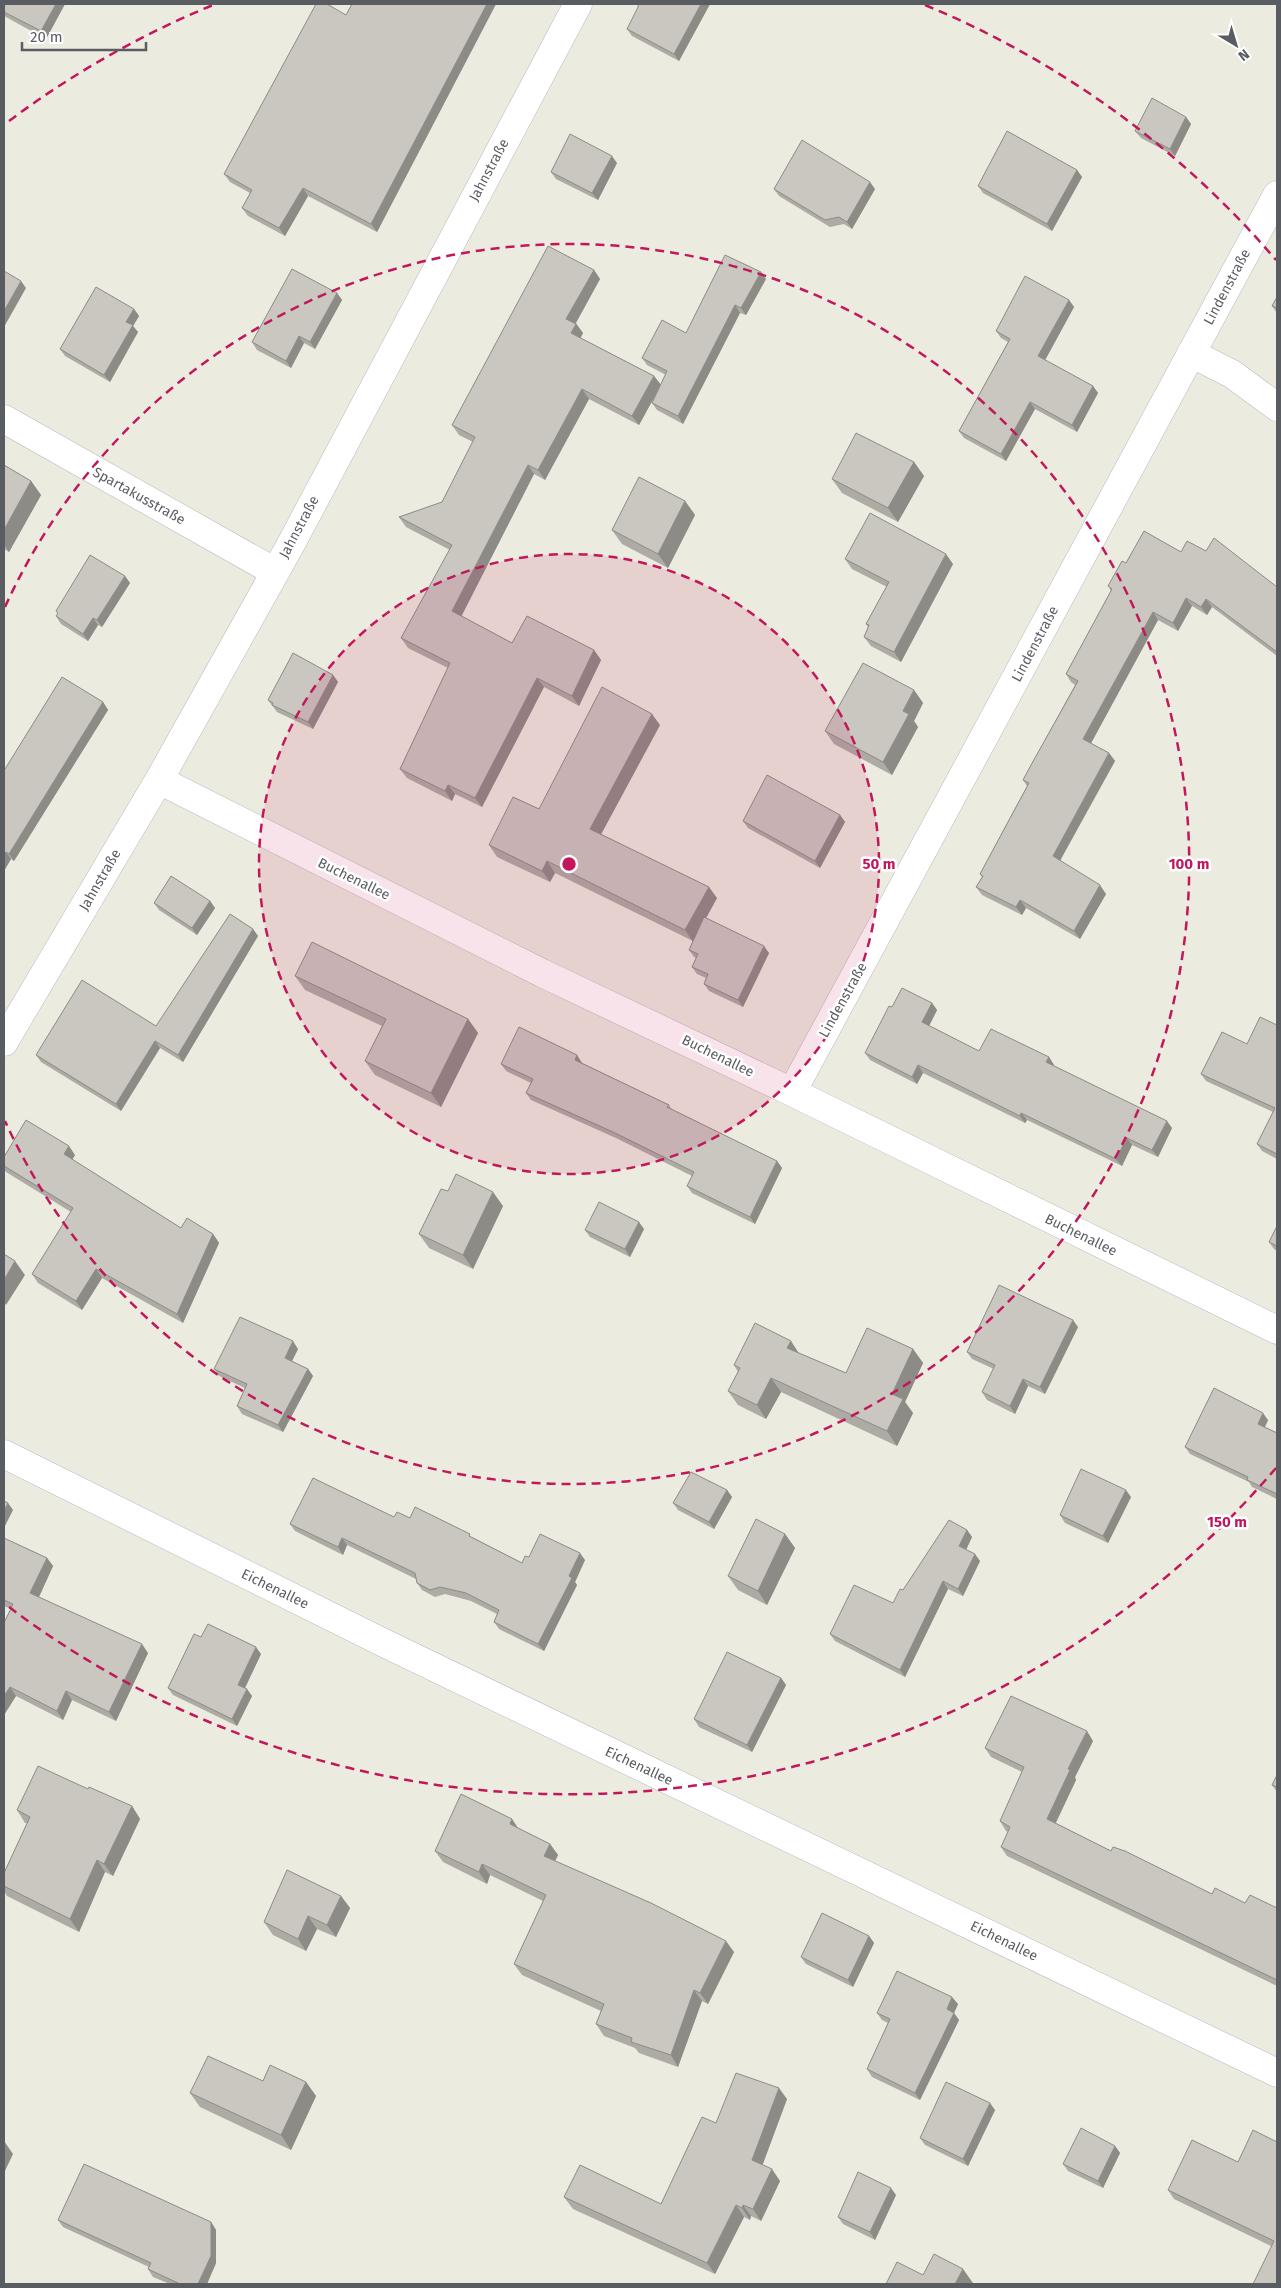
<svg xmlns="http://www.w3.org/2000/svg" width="1281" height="2288" font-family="'Fira Sans',sans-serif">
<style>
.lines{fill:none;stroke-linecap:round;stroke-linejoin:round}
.minor-casing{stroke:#b8babf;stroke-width:29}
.minor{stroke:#fff;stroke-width:28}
.wall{fill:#adaba4}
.shaded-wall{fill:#8d8b86}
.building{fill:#c9c7bf;stroke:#8d8b86}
.ring{fill:none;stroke:#c2185b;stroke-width:2.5;stroke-dasharray:9 6}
.labels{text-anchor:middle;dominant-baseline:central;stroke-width:5;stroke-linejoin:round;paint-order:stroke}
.street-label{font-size:14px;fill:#595c61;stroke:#fff}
.centre{fill:#c2185b;stroke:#fff;stroke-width:2.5}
.ring-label{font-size:15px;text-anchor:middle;font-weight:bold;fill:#c2185b;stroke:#fff;stroke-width:5;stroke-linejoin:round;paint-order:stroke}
</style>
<rect width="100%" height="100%" fill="#ecebe0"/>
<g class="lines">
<defs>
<path id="minor" d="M1191 353 1232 374 1277 407
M4 419 275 572
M159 780 542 973 792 1092 1277 1330
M4 1042 159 780 291 544 578 4
M792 1092 1277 195
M4 1454 384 1643 1277 2073"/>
</defs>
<!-- minor casing -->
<use href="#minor" class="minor-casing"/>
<!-- minor -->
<use href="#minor" class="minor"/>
</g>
<!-- wall -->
<path class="wall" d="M4 4H65L46 39 4 16Z
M352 4H496L377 232 308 196 285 236 248 216 242 208 250 193 230 182 224 174 346 15Z
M710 4 679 61 632 36 627 29Z
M1186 117 1191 124 1175 156 1141 138 1135 131Z
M617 163 598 200 556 179 551 172Z
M1077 170 1082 177 1052 231 983 193 978 186Z
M774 189H875L852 229 844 224 830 227 779 196Z
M594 270 600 279 576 323 583 333 580 338 654 376 661 385 666 375 647 365 642 358 686 333 766 279 746 315 740 313 683 424 657 410 652 403 653 399 639 425 589 399 545 480 534 474 461 616 512 643 594 650 601 660 579 706 544 687 482 807 455 794 452 801 407 778 400 769 448 668 408 648 401 638 450 550 406 527 399 517 442 502 473 442 459 435 452 425Z
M337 293 342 300 315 349 304 343 291 368 257 350 252 342Z
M1277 297V313L1272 306Z
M1069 300 1074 307 1045 360 1093 386 1098 393 1077 432 1035 409 1006 461 964 438 959 431 1008 342 1001 338 996 331Z
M134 309 139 316 133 326 138 332 110 382 65 356 60 349Z
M914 462 924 476 898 522 842 493 832 479Z
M4 465 31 481 41 495 9 552 4 549Z
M685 501 695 515 668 568 622 544 612 530Z
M1206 551 1277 587V656L1212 607 1207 615 1192 606 1178 631 1158 620 1091 743 1109 753 1115 761 1060 861 1106 894 1080 939 1026 908 1022 915 982 895 976 887 982 877 980 874 1027 786 1023 780 1075 685 1071 682 1066 674 1111 591 1108 586 1126 563 1181 552Z
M845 559 953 564 901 662 871 646 864 637 868 627 866 624 887 587 852 569Z
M125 576 130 583 102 627 98 625 88 641 61 624 56 616 58 614 56 611Z
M333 675 338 682 313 729 277 712 268 700Z
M914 690 923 703 914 721 918 727 892 775 834 744 825 731Z
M103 702 108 710 14 861 11 859 4 871 5 769Z
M660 725 601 834 717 898 706 918 769 953 743 1007 709 991 704 984 706 978 697 974 692 967 696 958 694 957 689 950 693 941 555 873 550 882 497 857 489 845 539 809Z
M840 815 845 822 820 868 748 828 743 821Z
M210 901 215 908 197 935 159 910 154 903Z
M253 929 258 936 183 1062 160 1048 121 1111 41 1062 36 1055 156 1026Z
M295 976 468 1019 478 1033 441 1107 375 1075 365 1061 382 1026 305 990Z
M932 1003 937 1010 929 1026 979 1051 1049 1057 1054 1065 1053 1066 1172 1128 1158 1157 1132 1145 1122 1166 1027 1120 1025 1123 923 1073 917 1084 870 1060 865 1053 892 1007Z
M1277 1025V1159L1262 1151 1257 1144 1273 1112 1206 1081 1201 1074 1247 1044Z
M582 1063 669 1105 672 1110 777 1161 782 1168 755 1224 692 1193 687 1186 692 1176 618 1139 531 1100 526 1093 531 1083 506 1071 501 1064Z
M75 1155 72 1160 181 1228 213 1234 219 1243 183 1323 102 1278 82 1310 38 1283 32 1274 71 1212 6 1172 4 1169V1157Z
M448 1191 503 1206 473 1269 429 1248 419 1234Z
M1277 1226V1251L1274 1249 1269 1242Z
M644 1229 630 1257 590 1237 585 1230Z
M1078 1327 1045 1394 1028 1386 1015 1414 987 1400 982 1392 994 1369 972 1359 967 1352Z
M298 1349 292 1361 308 1369 313 1376 283 1432 242 1414 237 1406 245 1388 219 1376 214 1369Z
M913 1349 923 1363 905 1402 913 1413 897 1446 781 1392 766 1419 738 1405 728 1391 738 1372 734 1365 799 1353 846 1373Z
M1268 1420 1265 1427 1277 1433V1499L1252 1487 1249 1482 1190 1454 1185 1447Z
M727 1490 732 1497 714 1529 678 1510 673 1503Z
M1131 1497 1108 1543 1065 1523 1060 1515Z
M394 1517 410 1518 472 1537 522 1563 529 1557 585 1560 575 1582 577 1585 544 1651 499 1629 494 1622 497 1614 471 1601 445 1594 435 1597 422 1590 417 1583 416 1579 347 1545 343 1555 295 1531 290 1524Z
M967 1530 972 1537 966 1550 980 1561 963 1596 948 1589 905 1677 835 1641 830 1634 893 1603 903 1590Z
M785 1534 795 1548 767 1605 738 1590 728 1576Z
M4 1538 47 1558 53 1566 39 1597 148 1653 116 1721 72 1700 63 1720 16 1696 4 1715V1623L11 1609 4 1606Z
M261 1654 245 1688 252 1696 237 1726 173 1695 168 1688Z
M781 1678 786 1685 752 1752 699 1727 694 1719Z
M1093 1741 1075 1777 1076 1780 1056 1823 1111 1851 1212 1894 1245 1903 1277 1908V1986L1007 1856 1001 1847 1008 1832 1006 1831 1000 1821 1022 1772 991 1757 985 1748Z
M1277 1775V1792L1272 1785Z
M88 1789 132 1806 140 1819 113 1876 105 1872 79 1932 7 1896 4 1891V1873L27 1823H25L17 1810Z
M512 1819 518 1828 550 1844 558 1855 555 1861 734 1952 708 2004 702 2001 678 2067 639 2053 635 2048 604 2036 596 2024 601 2011 522 1975 514 1964 543 1901 490 1875 487 1884 443 1862 435 1851Z
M341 1896 350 1908 336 1937 317 1929 306 1951 273 1935 264 1922Z
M869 1936 874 1943 853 1987 806 1964 801 1957Z
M958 2004 954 2013 959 2020 920 2100 872 2077 867 2069 888 2023 882 2020 877 2013Z
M263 2081 306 2082 316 2096 291 2150 200 2107 190 2093Z
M787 2099 762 2165 780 2181 761 2221 751 2216 750 2220 744 2217 715 2274 573 2209 564 2197 661 2204 716 2123Z
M995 2110 968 2166 925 2145 920 2138Z
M1277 2142V2284L1271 2246 1174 2199 1168 2190 1238 2162Z
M1115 2146 1120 2153 1103 2188 1068 2171 1063 2164Z
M896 2195 875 2240 843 2224 838 2217Z
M58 2220 211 2222 216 2230V2263L207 2284H170L153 2277 148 2269 149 2267 63 2227Z"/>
<!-- shaded-wall -->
<path class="shaded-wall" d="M56 4H65L46 39 41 31Z
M487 4H496L377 232 371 224Z
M701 4H710L679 61 674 54Z
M1186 117 1191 124 1175 156 1170 149Z
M612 156 617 163 598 200 592 193Z
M1077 170 1082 177 1052 231 1047 224Z
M870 182 875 189 852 229 847 222Z
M303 188 308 196 285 236 279 228Z
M594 270 600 279 573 328 566 319Z
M761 272 766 279 746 315 741 308Z
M21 281 26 288 4 327V311Z
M337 293 342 300 315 349 310 342Z
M1069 300 1074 307 1043 364 1038 356Z
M735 305 740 313 683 424 678 416Z
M134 309 139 316 133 326 138 332 110 382 104 375 126 322Z
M576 324 583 333 578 343 571 333Z
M299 336 304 343 291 368 286 361Z
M654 376 661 385 639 425 632 416Z
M1093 386 1098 393 1077 432 1072 425Z
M582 389 589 399 545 480 538 470Z
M1030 402 1035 409 1006 461 1001 454Z
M914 462 924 476 898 522 888 508Z
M528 465 534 474 459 621 452 611Z
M31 481 41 495 9 552 4 544V530Z
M685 501 695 515 668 568 658 554Z
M946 554 953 564 901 662 894 652Z
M125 576 130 583 102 627 97 620Z
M1186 598 1192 606 1178 631 1173 623Z
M1206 599 1212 607 1207 615 1201 607Z
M1153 612 1158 620 1089 747 1083 739Z
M93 618 98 625 88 641 83 634Z
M594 650 601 660 579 706 572 696Z
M333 675 338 682 313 729 308 722Z
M537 678 544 687 482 807 475 798Z
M914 690 923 703 914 721 918 727 892 775 883 762 903 711Z
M103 702 108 710 14 861 9 854Z
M652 714 660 725 598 840 590 829Z
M1109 753 1115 761 1058 864 1053 856Z
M448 785 455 794 452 801 445 791Z
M840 815 845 822 820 868 815 861Z
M6 852 11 859 4 871V856Z
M547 861 555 873 550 882 542 871Z
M1100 885 1106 894 1080 939 1074 931Z
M709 887 717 898 693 942 685 930Z
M1020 900 1026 908 1022 915 1016 907Z
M210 901 215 908 197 935 192 928Z
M253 929 258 936 183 1062 178 1055Z
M764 946 769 953 743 1007 738 1000Z
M932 1003 937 1010 927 1030 922 1022Z
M468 1019 478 1033 441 1107 431 1093Z
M155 1041 160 1048 121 1111 116 1104Z
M577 1055 582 1063 580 1067 575 1060Z
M1049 1057 1054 1065 1052 1070 1046 1062Z
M918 1065 923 1073 917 1084 912 1077Z
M1021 1113 1027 1120 1025 1123 1020 1116Z
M1167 1121 1172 1128 1158 1157 1152 1150Z
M1127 1138 1132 1145 1122 1166 1116 1159Z
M69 1146 75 1155 70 1163 64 1154Z
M777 1161 782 1168 755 1224 750 1217Z
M493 1192 503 1206 473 1269 463 1255Z
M639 1222 644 1229 630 1257 625 1249Z
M213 1234 219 1243 183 1323 177 1314Z
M15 1261 25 1275 6 1305 4 1301V1280Z
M96 1269 102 1278 82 1310 76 1301Z
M1073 1320 1078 1327 1045 1394 1040 1387Z
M293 1341 298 1349 290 1365 285 1358Z
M791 1341 800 1355 787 1348Z
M913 1349 923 1363 905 1402 913 1413 897 1446 887 1431 892 1394Z
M308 1369 313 1376 283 1432 278 1425Z
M771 1378 781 1392 766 1419 757 1405Z
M1023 1379 1028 1386 1015 1414 1010 1406Z
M1263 1413 1268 1420 1263 1431 1258 1424Z
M727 1490 732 1497 714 1529 709 1522Z
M1126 1490 1131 1497 1108 1543 1103 1536Z
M8 1503 13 1510 4 1528V1511Z
M967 1530 972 1537 964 1554 959 1546Z
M785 1534 795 1548 767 1605 758 1591Z
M342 1538 347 1545 343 1555 338 1547Z
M580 1553 585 1560 575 1582 577 1585 544 1651 538 1644 569 1576Z
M975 1554 980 1561 963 1596 958 1589Z
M47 1558 53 1566 37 1601 30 1593Z
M943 1581 948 1589 905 1677 900 1670Z
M142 1644 148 1653 116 1721 109 1712Z
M256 1647 261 1654 243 1692 238 1685Z
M781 1678 786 1685 752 1752 747 1745Z
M10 1687 16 1696 4 1715V1696Z
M247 1689 252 1696 237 1726 232 1719Z
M66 1691 72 1700 63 1720 57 1711Z
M1087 1731 1093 1741 1075 1777 1076 1780 1053 1828 1047 1819 1068 1769Z
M132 1806 140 1819 113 1876 104 1864Z
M512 1819 519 1830 510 1824Z
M550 1844 558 1855 552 1867 544 1856Z
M97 1860 105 1872 79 1932 70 1919Z
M482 1864 490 1875 487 1884 479 1872Z
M341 1896 350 1908 336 1937 327 1925Z
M308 1916 317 1929 306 1951 298 1939Z
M869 1936 874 1943 853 1987 848 1980Z
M726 1941 734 1952 708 2004 700 1993Z
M694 1990 702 2001 678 2067 671 2055Z
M952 1997 958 2004 954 2013 959 2020 920 2100 915 2093Z
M306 2082 316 2096 291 2150 281 2135Z
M779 2088 787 2099 760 2172 752 2160Z
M990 2103 995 2110 968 2166 963 2159Z
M4 2141 13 2154 4 2173Z
M1115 2146 1120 2153 1103 2188 1098 2181Z
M772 2169 780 2181 761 2221 753 2209Z
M891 2188 896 2195 875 2240 870 2232Z
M736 2205 744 2217 715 2274 707 2263Z
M743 2205 751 2216 750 2220 742 2208Z
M211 2222 216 2230V2263L207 2284H198Z
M963 2269 973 2283 972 2284H955Z"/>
<!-- building -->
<path class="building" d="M4 4H56L41 31 4 12Z
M316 4H327L346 15 352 4H487L371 224 303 188 279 228 242 208 252 190 224 174Z
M638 4H701L674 54 627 29 638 7Z
M1152 98 1186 117 1170 149 1135 131Z
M1007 131 1077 170 1047 224 978 186Z
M570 134 612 156 592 193 551 172Z
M802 140 870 182 847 222 839 217 825 220 774 189Z
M548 246 594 270 566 319 576 324 571 333 654 376 632 416 582 389 538 470 528 465 452 611 512 643 527 616 594 650 572 696 537 678 475 798 448 785 445 791 400 769 450 663 401 638 452 545 399 517 442 502 475 437 452 425Z
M725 255 761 272 741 308 735 305 678 416 652 403 667 371 642 358 662 320 686 333Z
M292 269 337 293 310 342 299 336 286 361 252 342Z
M4 271 21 281 4 311Z
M1025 276 1069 300 1038 356 1093 386 1072 425 1030 402 1001 454 959 431 1010 339 996 331Z
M96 287 134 309 126 322 133 325 104 375 60 349Z
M1277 297V308L1272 306Z
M856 433 914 462 888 508 832 479Z
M4 465 31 481 4 530Z
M639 477 685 501 658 554 612 530Z
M870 513 946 554 894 652 864 637 869 625 866 624 889 582 845 559Z
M1144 531 1181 552 1187 541 1206 551 1214 538 1277 587V652L1206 599 1201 607 1186 598 1173 623 1153 612 1083 739 1109 753 1053 856 1100 885 1074 931 1020 900 1016 907 976 887 983 876 980 874 1029 783 1023 780 1031 765 1078 681 1066 674 1112 589 1108 586 1122 561 1126 563Z
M90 555 125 576 97 620 93 618 83 634 56 616 58 613 56 611Z
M293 653 333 675 308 722 272 705 273 703 268 700Z
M863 663 914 690 903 711 909 714 883 762 825 731Z
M62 677 103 702 9 854 6 852 4 856V768L5 769Z
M602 687 652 714 590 829 709 887 685 930 547 861 542 871 489 845 513 797 539 809Z
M767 775 840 815 815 861 743 821Z
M171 876 210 901 192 928 154 903Z
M230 914 253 929 178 1055 155 1041 116 1104 36 1055 82 980 156 1026Z
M704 917 764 946 738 1000 704 984 708 974 692 967 698 954 689 950Z
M312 942 468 1019 431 1093 365 1061 386 1019 295 976Z
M902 988 932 1003 922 1022 979 1051 991 1029 1049 1057 1046 1062 1167 1121 1152 1150 1127 1138 1116 1159 1021 1113 1020 1116 918 1065 912 1077 865 1053 889 1006 892 1007Z
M1260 1017 1277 1025V1154L1257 1144 1275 1108 1201 1074 1222 1032 1247 1044Z
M519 1027 577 1055 575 1060 669 1105 667 1107 777 1161 750 1217 687 1186 694 1172 613 1132 526 1093 533 1079 501 1064Z
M26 1120 69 1146 64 1154 181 1228 187 1218 213 1234 177 1314 96 1269 76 1301 32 1274 73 1208 4 1166V1157Z
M456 1174 493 1192 463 1255 419 1234 441 1189 448 1191Z
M599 1202 639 1222 625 1249 585 1230Z
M1277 1226V1246L1269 1242Z
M4 1254 15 1261 4 1280Z
M999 1285 1073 1320 1040 1387 1023 1379 1010 1406 982 1392 995 1365 967 1352Z
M240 1317 293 1341 285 1358 308 1369 278 1425 237 1406 247 1384 214 1369Z
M755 1323 791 1341 787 1348 846 1373 867 1328 913 1349 892 1394 903 1399 887 1431 771 1378 757 1405 728 1391 740 1368 734 1365Z
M1214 1388 1263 1413 1258 1424 1277 1433V1494L1247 1480 1248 1477 1185 1447Z
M1081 1469 1126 1490 1103 1536 1060 1515Z
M691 1472 727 1490 709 1522 673 1503Z
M313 1478 394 1517 397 1512 410 1518 415 1507 470 1534 469 1536 522 1563 525 1556 529 1557 540 1534 580 1553 569 1576 572 1578 538 1644 494 1622 499 1610 466 1593 440 1587 430 1590 417 1583 415 1573 342 1538 338 1547 290 1524Z
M4 1501 8 1503 4 1511Z
M756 1519 785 1534 758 1591 728 1576Z
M949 1520 967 1530 959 1546 975 1554 958 1589 943 1581 900 1670 830 1634 854 1585 893 1603 900 1589 903 1590Z
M4 1538 47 1558 30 1593 142 1644 109 1712 66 1691 57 1711 10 1687 4 1696V1623L13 1604 4 1600Z
M208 1624 256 1647 238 1685 247 1689 232 1719 168 1688 194 1634 201 1637Z
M727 1652 781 1678 747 1745 694 1719Z
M1011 1696 1087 1731 1068 1769 1070 1770 1047 1819 1111 1851 1113 1847 1125 1851 1212 1894 1215 1888 1245 1903 1250 1895 1277 1908V1980L1001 1847 1010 1827 1000 1821 1024 1767 985 1748Z
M38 1766 88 1789 89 1787 132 1806 104 1864 97 1860 70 1919 4 1886V1873L30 1817 17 1810Z
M1277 1775V1787L1272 1785Z
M461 1794 512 1819 510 1824 550 1844 544 1856 651 1903 726 1941 700 1993 694 1990 671 2055 631 2042 632 2038 596 2024 604 2004 514 1964 546 1895 482 1864 479 1872 435 1851Z
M287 1870 341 1896 327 1925 308 1916 298 1939 264 1922Z
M822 1913 869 1936 848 1980 801 1957Z
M897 1971 952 1997 947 2009 954 2013 915 2093 867 2069 890 2019 877 2013Z
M208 2056 263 2081 270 2065 306 2082 281 2135 190 2093Z
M736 2073 779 2088 752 2160 772 2169 753 2209 743 2205 742 2208 736 2205 707 2263 564 2197 580 2165 661 2204 702 2117 716 2123Z
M946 2082 990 2103 963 2159 920 2138Z
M1081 2128 1115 2146 1098 2181 1063 2164Z
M1253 2130 1277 2142V2284H1253L1274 2241 1168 2190 1192 2140 1238 2162Z
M84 2164 211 2222V2256L198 2284H180L148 2269 151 2263 58 2220Z
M858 2172 891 2188 870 2232 838 2217Z
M934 2254 963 2269 955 2284H886L897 2262 923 2275Z"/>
<!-- distance rings -->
<circle cx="569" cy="864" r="310" fill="#c2185b" fill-opacity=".12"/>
<g class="ring">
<circle cx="569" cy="864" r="310"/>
<path d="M5 607A620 620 0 1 1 5 1121"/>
<path d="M1276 1468A930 930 0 0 1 9 1607M9 121A930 930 0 0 1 213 5M925 5A930 930 0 0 1 1276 260"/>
</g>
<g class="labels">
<!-- street labels -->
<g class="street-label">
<text transform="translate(489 170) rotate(-62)">Jahnstraße</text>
<text transform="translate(1227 287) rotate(-62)">Lindenstraße</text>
<text transform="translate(139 496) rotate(29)">Spartakusstraße</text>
<text transform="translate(299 527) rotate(-62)">Jahnstraße</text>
<text transform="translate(1035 644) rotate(-62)">Lindenstraße</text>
<text transform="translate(354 879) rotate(26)">Buchenallee</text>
<text transform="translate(100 880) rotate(-60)">Jahnstraße</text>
<text transform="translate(843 1000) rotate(-61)">Lindenstraße</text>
<text transform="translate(718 1056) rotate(26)">Buchenallee</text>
<text transform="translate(1081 1235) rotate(26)">Buchenallee</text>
<text transform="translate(275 1589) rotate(26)">Eichenallee</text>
<text transform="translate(639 1766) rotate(25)">Eichenallee</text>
<text transform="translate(1004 1941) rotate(26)">Eichenallee</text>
</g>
</g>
<circle cx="569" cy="864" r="8" class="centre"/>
<g class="ring-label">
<text x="879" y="869">50 m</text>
<text x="1189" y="869">100 m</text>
<text x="1227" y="1527">150 m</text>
</g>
<!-- border -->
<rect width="1281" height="2288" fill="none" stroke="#595c61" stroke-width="10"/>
<!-- north arrow -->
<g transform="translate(1236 45) rotate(142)" stroke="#ffffff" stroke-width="4" paint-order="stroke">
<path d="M0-4L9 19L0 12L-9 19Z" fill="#595c61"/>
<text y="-8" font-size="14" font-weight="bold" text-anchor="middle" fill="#595c61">N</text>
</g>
<!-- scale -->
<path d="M22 42v8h124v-8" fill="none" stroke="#595c61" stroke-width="2.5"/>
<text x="30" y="42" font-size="15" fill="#595c61" stroke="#ffffff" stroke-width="4" paint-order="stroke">20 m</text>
</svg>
